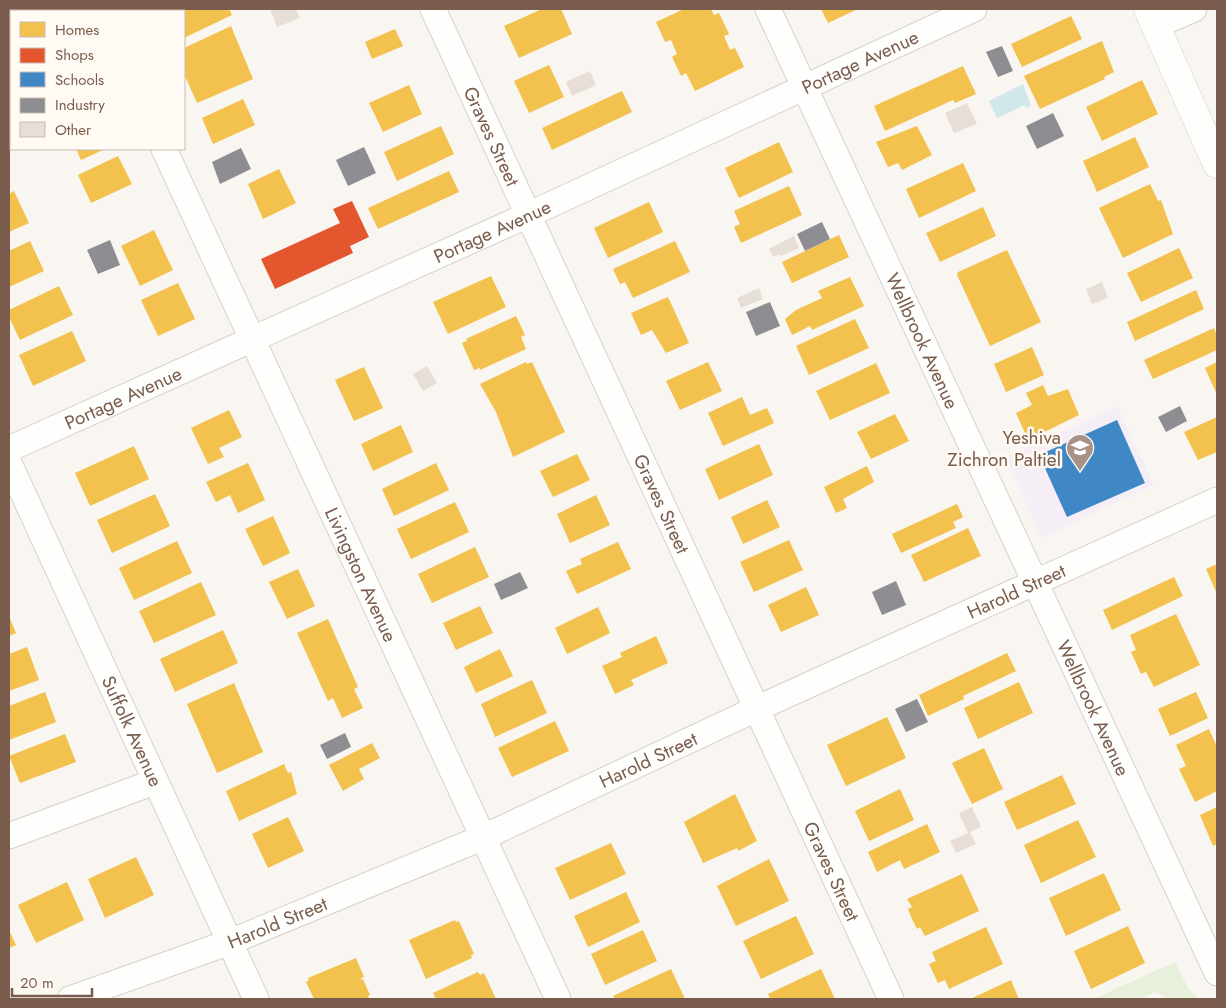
<svg xmlns="http://www.w3.org/2000/svg" width="1226" height="1008" font-family="Jost,sans-serif">
<style>
.education{fill:#f6eef6}
.green{fill:#e7f0db}
.water{fill:#d0e8ea}
.homes{fill:#f2c14e}
.shops{fill:#e4572e}
.schools{fill:#3f88c5}
.industry{fill:#8d8d92}
.building{fill:#e6ded7}
.lines{fill:none;stroke-linecap:round;stroke-linejoin:round}
.minor-casing{stroke:#d7d1cb;stroke-width:27}
.tertiary-casing{stroke:#d7d1cb;stroke-width:29}
.minor{stroke:#fefefd;stroke-width:25}
.tertiary{stroke:#fefefd;stroke-width:28}
.labels{text-anchor:middle;dominant-baseline:central;stroke-width:5;stroke-linejoin:round;paint-order:stroke}
.street-label{font-size:19px;fill:#7a5c4d;stroke:#fffaf3}
.poi-label{font-size:19px;fill:#7a5c4d;stroke:#fffaf3;text-anchor:end}
</style>
<rect width="100%" height="100%" fill="#f9f5f0"/>
<!-- education -->
<path class="education" d="M1117 406 1154 485 1042 538 1005 458Z"/>
<!-- green -->
<path class="green" d="M1175 962 1188 988 1199 999H1169L1155 992 1139 999H1093Z"/>
<!-- water -->
<path class="water" d="M1023 84 1031 106 1026 108 1025 105 997 118 989 101Z"/>
<!-- homes -->
<path class="homes" d="M13 9H45L46 11H14Z
M175 9H229L232 15 184 38V11H176Z
M542 9H561L572 34 519 58 504 26Z
M684 9H711L714 15 719 13 729 34 724 36 730 50 735 48 744 67 695 91 686 73 681 76 672 57 677 54 671 40 665 42 656 22Z
M821 9H858L828 23Z
M1071 16 1082 39 1022 67 1011 44Z
M231 26 253 79 197 103 184 74V48Z
M395 29 403 46 372 59 365 42Z
M1102 41 1114 72 1104 77 1105 79 1040 109 1024 76Z
M549 65 564 97 529 113 514 81Z
M963 66 976 94 955 103 953 100 885 131 874 106Z
M1142 80 1158 114 1102 141 1086 107Z
M409 85 422 114 383 132 369 103Z
M622 91 632 112 552 150 542 128Z
M243 99 255 125 213 144 202 118Z
M441 126 454 154 397 181 384 152Z
M917 126 932 155 902 170 898 163 888 167 876 142Z
M1135 137 1149 167 1097 192 1083 161Z
M779 142 793 172 739 198 725 168Z
M76 149H105L81 160Z
M118 156 132 184 91 203 78 175Z
M963 163 976 191 919 218 906 189Z
M279 169 296 203 263 219 248 184Z
M449 171 459 192 378 229 368 208Z
M1150 184 1158 201 1161 200 1173 234 1123 258 1099 208Z
M789 186 802 215 741 243 734 227 740 224 734 211Z
M14 191 29 223 9 232V194Z
M649 202 663 232 608 258 594 228Z
M983 207 996 236 940 262 926 233Z
M154 230 173 270 140 286 121 246Z
M839 235 849 257 792 283 782 262Z
M30 241 44 271 9 287V251Z
M675 241 690 272 633 298 625 282 620 284 613 269Z
M1179 248 1193 278 1141 302 1127 273Z
M1007 250 1041 322 990 346 957 275 958 272Z
M491 276 506 307 448 334 433 302Z
M850 277 864 306 812 330 810 326 792 335 785 319 796 310 822 298 818 291Z
M178 283 195 319 158 336 141 300Z
M59 286 73 315 20 340 9 317V310Z
M1196 290 1204 309 1135 341 1127 322Z
M668 297 689 343 666 353 652 330 641 335 631 313Z
M516 316 525 335 521 337 526 349 480 370V368L474 370 462 343 467 341 466 339Z
M855 319 869 348 809 375 796 346Z
M1214 328 1217 336V350L1153 379 1144 360Z
M72 331 86 361 33 386 19 355Z
M1032 347 1044 375 1006 392 994 364Z
M526 362 527 364 532 362 565 432 513 457 496 412 480 384Z
M708 362 722 391 680 410 666 381Z
M1217 362V395L1205 368Z
M876 363 890 393 830 420 816 391Z
M364 367 383 408 354 421 335 380Z
M1043 385 1048 396 1068 389 1079 415 1028 440 1016 413 1032 405 1026 393Z
M742 397 750 415 767 408 774 423 723 446 708 413Z
M229 410 242 437 219 448 224 457 208 464 191 428Z
M895 414 909 441 871 459 857 432Z
M1217 417V452L1198 460 1184 432Z
M401 425 413 452 373 471 361 444Z
M759 444 773 475 719 500 705 469Z
M134 446 149 479 90 506 75 473Z
M577 454 590 480 553 497 540 471Z
M248 463 265 500 238 513 230 495 216 502 206 482Z
M436 463 449 490 394 516 382 489Z
M867 466 874 482 843 499 847 508 836 513 824 487Z
M155 494 170 526 112 553 97 520Z
M596 495 610 525 570 543 557 514Z
M767 500 780 527 743 544 731 517Z
M455 502 469 532 411 559 397 529Z
M957 504 963 517 953 522 956 528 901 553 892 534Z
M273 516 290 553 263 566 245 529Z
M968 528 981 556 924 582 911 555Z
M789 540 803 570 754 592 740 562Z
M177 541 192 573 134 600 119 568Z
M618 542 631 569 577 594 566 571 582 564 580 559Z
M475 547 489 577 432 603 418 574Z
M1217 564V594L1206 569Z
M298 569 315 606 287 619 269 582Z
M1174 577 1183 596 1112 630 1103 610Z
M201 582 216 615 154 643 139 611Z
M806 587 819 615 781 632 768 605Z
M480 606 493 633 456 650 443 623Z
M598 607 610 633 567 654 555 628Z
M1176 614 1200 665 1154 687 1146 672 1141 674 1131 652 1136 650 1130 635Z
M9 616 16 633 9 636Z
M328 619 358 687 354 689 363 708 342 718 333 698 328 701 297 633Z
M223 630 238 663 175 692 160 659Z
M656 636 668 663 631 680 634 685 615 694 602 666 622 657 620 653Z
M27 647 39 680 9 691V654Z
M500 649 513 676 476 693 464 667Z
M1007 653 1016 671 963 696 964 699 928 716 919 695Z
M532 680 547 713 495 737 481 704Z
M1019 682 1033 713 978 739 964 708Z
M234 683 263 752 217 773 187 704Z
M45 692 56 722 9 740V706Z
M1196 692 1208 718 1170 736 1158 709Z
M887 717 906 758 846 786 827 745Z
M555 721 569 751 512 777 498 748Z
M1209 729 1217 747V791L1195 802 1179 769 1186 766 1176 745Z
M65 734 76 762 20 783 9 756Z
M372 743 380 758 359 769 364 779 343 791 329 765Z
M984 748 1003 789 972 804 952 763Z
M284 764 288 773 291 772 297 794 239 821 226 791Z
M1062 775 1076 804 1017 830 1004 802Z
M900 789 914 820 869 841 855 811Z
M735 794 757 841 738 851 737 848 703 863 684 822Z
M1217 807V844L1213 846 1200 815Z
M288 817 304 851 268 868 252 834Z
M1078 820 1096 857 1041 883 1024 845Z
M927 824 940 852 904 869 900 860 877 872 868 852Z
M611 843 626 874 570 900 555 868Z
M136 857 154 895 105 918 88 879Z
M769 859 789 901 736 926 717 886Z
M1104 873 1121 910 1066 936 1049 898Z
M962 874 979 911 925 936 920 927 917 929 912 919 908 909 912 907 907 899Z
M67 882 84 920 36 943 18 905Z
M626 892 640 922 588 947 574 916Z
M796 916 814 954 761 979 743 941Z
M455 920 456 922 459 921 474 954 471 955 472 958 426 979 409 940Z
M1128 926 1145 963 1091 989 1074 951Z
M986 927 1003 964 949 989 945 980 938 983 929 964 936 961 932 952Z
M9 930 16 945 9 948Z
M643 930 657 961 605 985 591 954Z
M356 958 364 977 361 978V980L363 979 370 995 368 996 369 998 314 999 306 982 309 980 308 978Z
M671 969 685 999H615L613 996Z
M821 969 835 999H770L768 994Z
M478 972 480 975 484 973 496 999H436L433 993Z
M1011 980 1019 999H970Z"/>
<!-- shops -->
<path class="shops" d="M352 201 369 237 350 246 353 253 275 289 261 259 340 223 333 209Z"/>
<!-- schools -->
<path class="schools" d="M1117 420 1145 483 1067 517 1039 455Z"/>
<!-- industry -->
<path class="industry" d="M1002 46 1013 71 998 77 986 52Z
M1053 113 1064 136 1037 149 1026 126Z
M364 147 376 173 348 186 336 160Z
M241 148 251 169 220 184 212 162Z
M822 222 830 239 805 251 797 234Z
M110 240 120 265 98 274 87 250Z
M770 302 780 326 756 336 746 312Z
M1180 406 1187 421 1166 432 1158 417Z
M520 572 528 588 501 600 494 584Z
M896 581 906 605 882 615 872 592Z
M917 699 928 722 906 732 895 709Z
M345 733 351 747 327 759 320 745Z"/>
<!-- building -->
<path class="building" d="M270 9H296L300 18 277 27Z
M590 71 596 85 572 96 566 82Z
M967 103 977 124 954 133 945 113Z
M794 236 799 248 781 256 780 254 773 257 769 249Z
M1102 282 1108 298 1092 304 1086 289Z
M759 288 763 299 741 308 737 298Z
M427 366 437 383 423 391 413 374Z
M972 807 981 827 970 832 976 844 956 853 950 841 968 833 959 813Z"/>
<g class="lines">
<defs>
<g id="minor">
<path d="M100 9 102 11"/>
<path id="s1" d="M433 9 891 999"/>
<path id="s2" d="M768 9 1217 973"/>
<path d="M1155 26 1194 9"/>
<path id="s3" d="M164 149 558 999"/>
<path id="s4" d="M9 449 528 215 974 9"/>
<path id="s5" d="M9 463 256 999"/>
<path d="M9 836 154 782"/>
<path id="s6" d="M70 999 230 942 484 837 758 708 1217 500"/>
</g>
<path id="tertiary" d="M1148 9 1217 164"/>
</defs>
<!-- minor casing -->
<use href="#minor" class="minor-casing"/>
<!-- tertiary casing -->
<use href="#tertiary" class="tertiary-casing"/>
<!-- minor -->
<use href="#minor" class="minor"/>
<!-- tertiary -->
<use href="#tertiary" class="tertiary"/>
</g>
<!-- icons -->
<defs>
<symbol id="school-pin" viewBox="-11 -11 22 30"><path d="M0 17L-7.5 6A9.5 9.5 0 1 1 7.5 6Z" fill="#a69286" stroke="#fffaf3"/><path d="M0-5L7-2L0 1L-7-2ZM-4 1L0 2.5L4 1V4Q0 6-4 4Z" fill="#fff"/></symbol>
</defs>
<g fill-rule="evenodd">
<use href="#school-pin" x="1064" y="432" width="32" height="43"/>
</g>
<g class="labels">
<!-- street labels -->
<g class="street-label">
<text stroke="none"><textPath href="#s4" startOffset="935">Portage Avenue</textPath></text>
<text stroke="none"><textPath href="#s1" startOffset="140">Graves Street</textPath></text>
<text stroke="none"><textPath href="#s4" startOffset="530">Portage Avenue</textPath></text>
<text stroke="none"><textPath href="#s2" startOffset="366">Wellbrook Avenue</textPath></text>
<text stroke="none"><textPath href="#s4" startOffset="125">Portage Avenue</textPath></text>
<text stroke="none"><textPath href="#s1" startOffset="545">Graves Street</textPath></text>
<text stroke="none"><textPath href="#s3" startOffset="469">Livingston Avenue</textPath></text>
<text stroke="none"><textPath href="#s6" startOffset="1031">Harold Street</textPath></text>
<text stroke="none"><textPath href="#s2" startOffset="771">Wellbrook Avenue</textPath></text>
<text stroke="none"><textPath href="#s5" startOffset="295">Suffolk Avenue</textPath></text>
<text stroke="none"><textPath href="#s6" startOffset="626">Harold Street</textPath></text>
<text stroke="none"><textPath href="#s1" startOffset="950">Graves Street</textPath></text>
<text stroke="none"><textPath href="#s6" startOffset="221">Harold Street</textPath></text>
</g>
<!-- poi labels -->
<g class="poi-label">
<text x="1061" y="437">Yeshiva<tspan x="1061" dy="22">Zichron Paltiel</tspan></text>
</g>
</g>
<!-- border -->
<rect width="1226" height="1008" fill="none" stroke="#7a5c4d" stroke-width="20"/>
<!-- legend -->
<rect x="10" y="10" width="175" height="140" fill="#fffaf3" stroke="#cabbb1"/>
<rect x="20" y="22" width="25" height="15" fill="#f2c14e" stroke="#cabbb1"/>
<text x="55" y="35" font-size="15" fill="#7a5c4d">Homes</text>
<rect x="20" y="48" width="25" height="15" fill="#e4572e" stroke="#cabbb1"/>
<text x="55" y="60" font-size="15" fill="#7a5c4d">Shops</text>
<rect x="20" y="72" width="25" height="15" fill="#3f88c5" stroke="#cabbb1"/>
<text x="55" y="85" font-size="15" fill="#7a5c4d">Schools</text>
<rect x="20" y="98" width="25" height="15" fill="#8d8d92" stroke="#cabbb1"/>
<text x="55" y="110" font-size="15" fill="#7a5c4d">Industry</text>
<rect x="20" y="122" width="25" height="15" fill="#e6ded7" stroke="#cabbb1"/>
<text x="55" y="135" font-size="15" fill="#7a5c4d">Other</text>
<!-- scale -->
<path d="M12 988v8h80v-8" fill="none" stroke="#7a5c4d" stroke-width="2.5"/>
<text x="20" y="988" font-size="15" fill="#7a5c4d" stroke="#fffaf3" stroke-width="4" paint-order="stroke">20 m</text>
</svg>
